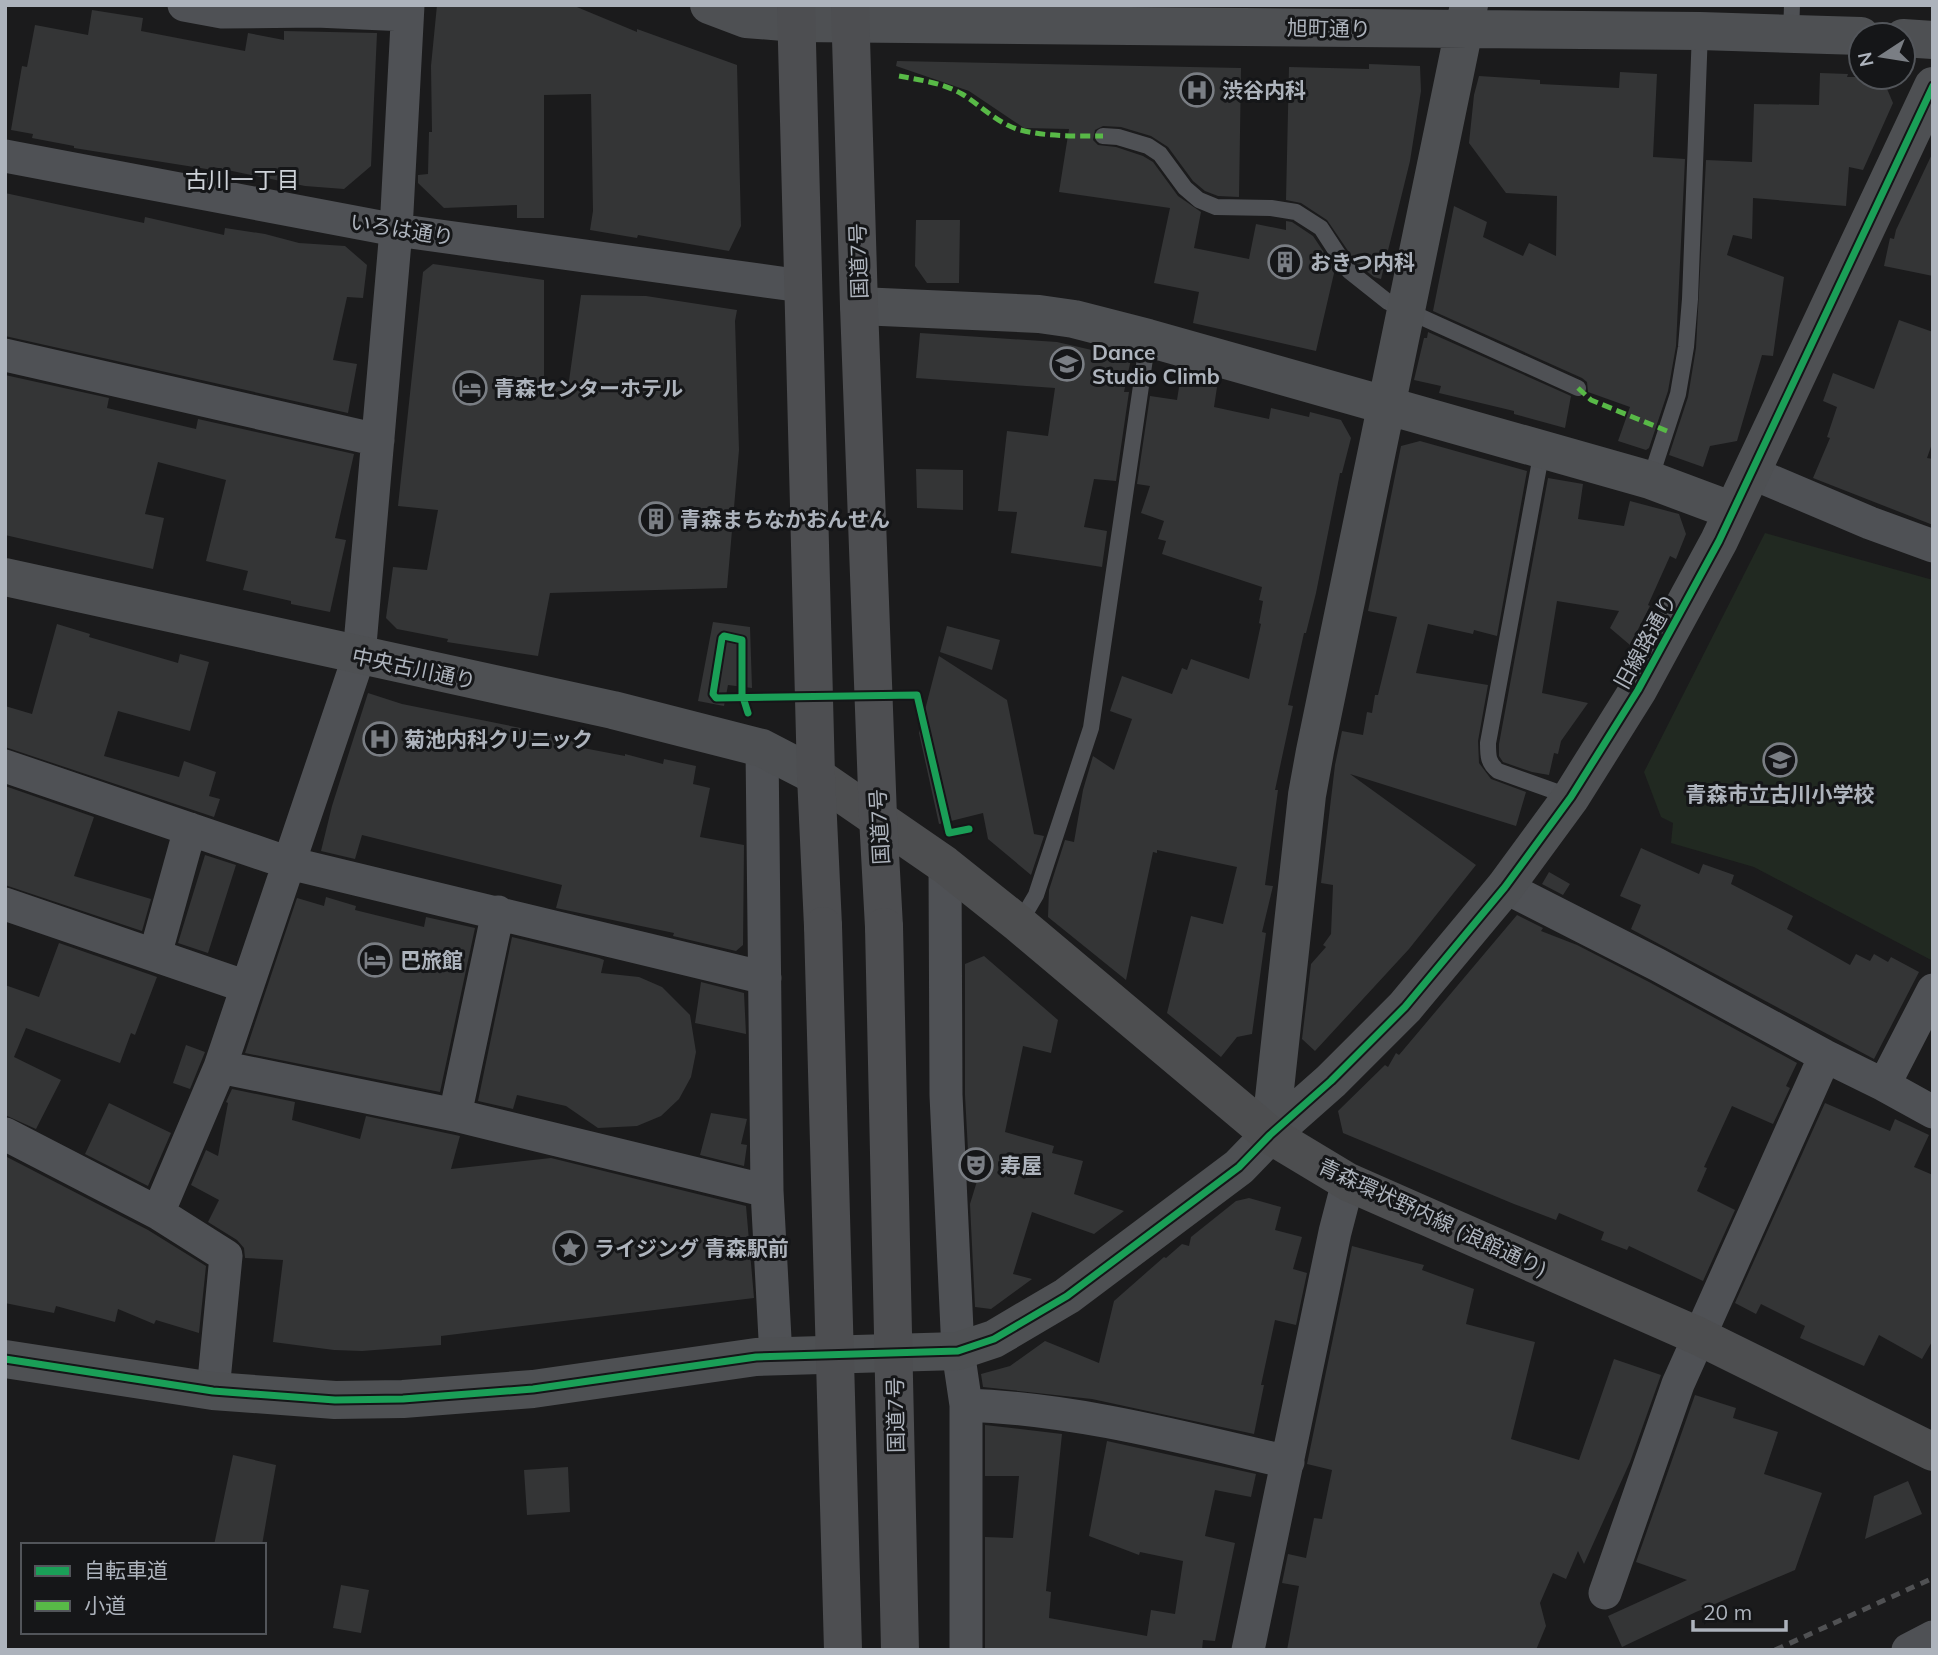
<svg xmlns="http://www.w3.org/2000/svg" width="1938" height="1655" font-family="Mulish,'Noto Sans JP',sans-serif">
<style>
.green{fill:#212921}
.building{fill:#343536}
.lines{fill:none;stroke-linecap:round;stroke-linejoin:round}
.lane{stroke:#4f5155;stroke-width:16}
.street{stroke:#4f5155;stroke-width:33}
.secondary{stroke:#4e5053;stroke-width:38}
.primary{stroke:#4d4e50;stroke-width:38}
.highway{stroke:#4d4e51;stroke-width:38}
.rail{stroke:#505153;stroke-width:5;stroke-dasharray:9 7;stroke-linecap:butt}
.highway-bridge{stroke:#4d4e51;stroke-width:38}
.quiet{stroke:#58b947;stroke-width:5;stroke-dasharray:10 5;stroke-linecap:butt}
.cycleway-casing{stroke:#151618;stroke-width:11}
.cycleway{stroke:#1a9f57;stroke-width:7}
.labels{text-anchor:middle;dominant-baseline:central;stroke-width:6;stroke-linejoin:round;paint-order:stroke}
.street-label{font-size:21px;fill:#adb3bc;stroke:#151618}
.poi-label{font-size:21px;font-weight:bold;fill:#adb3bc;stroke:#151618;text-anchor:start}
.neighbourhood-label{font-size:23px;fill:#ced2d8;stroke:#151618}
</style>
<rect width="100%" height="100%" fill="#1b1b1c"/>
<!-- green -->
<path class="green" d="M1765 533 1933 580V961L1754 867 1671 843 1673 823 1661 817 1644 772Z"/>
<!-- building -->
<path class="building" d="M437 5H572L637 32V29L737 65 741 226 729 251 638 235 637 238 590 230 593 211 591 94 544 95V218H517V205L444 208 418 183V175L428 174 429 132H432L431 66Z
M92 10 143 18 141 31 245 51 248 33 284 40V31L377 33 371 166 344 189 305 186 213 167V170L74 148V146L32 138 33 134 11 130 22 66 27 67 35 25 88 35Z
M897 61 1241 68 1239 197 1218 196 1205 191 1193 181 1168 147 1151 136 1121 127 1103 126 1095 130 1093 140 1098 145 1116 147 1143 156 1153 162 1178 196 1201 212 1194 248 1249 259 1256 224 1286 230V221L1292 222 1313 236 1335 269 1316 351 1193 323 1199 292 1154 283 1170 208 1059 192 1069 129 1024 128 969 91 896 66Z
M1369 64 1420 66 1421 91 1410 161 1381 279 1374 277 1357 264 1327 220 1301 203 1286 200 1289 67 1369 69Z
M1620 72 1657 74 1653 157 1685 159 1676 346 1668 391 1649 448 1646 450 1618 441 1630 407 1588 392 1587 382 1582 378 1433 311 1454 206 1487 222 1483 237 1523 256 1529 243 1556 256 1557 196 1506 193 1469 143 1474 95 1479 76 1540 80V84L1619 88Z
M1820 73 1848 74 1847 77H1882L1893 103 1863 170 1849 167 1846 206 1753 198 1752 239 1733 235 1727 255 1784 277 1773 356 1762 355 1737 441 1710 446 1703 467 1669 455 1688 397 1696 348 1706 160 1752 162 1754 104 1819 105Z
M1933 152V276L1884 266 1890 238 1894 239 1896 230Z
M5 193 144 223 145 217 224 235 225 228 265 234 299 243 345 246 367 265 363 298 347 297 333 360 357 364 348 413 5 336Z
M916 220H960L959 283H927L915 266Z
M433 264 544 280V386L568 388 581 295 646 296 737 310 735 321 739 450 727 588 550 593 538 656 447 642 448 639 397 629 386 618 393 567 427 570 438 510 398 506 423 272Z
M1899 320 1933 332V441L1927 458 1933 459V525L1813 478 1830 438 1827 437 1837 407 1823 401 1833 373 1874 389Z
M1428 332 1571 396 1565 428 1514 414V411L1439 393 1441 386 1414 380 1424 338H1427Z
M920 333 1057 342 1131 359 1124 392H1129L1116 481 1094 479 1084 527 1107 531 1102 567 1011 553 1017 512 998 511 1007 431 1048 436 1055 388 916 378Z
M5 375 109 398 107 408 196 429 198 419 354 454 335 538 346 540 330 612 291 604V601L243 590 248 571 206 561 226 480 158 462 145 514 164 518 153 569 5 535Z
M1180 381 1217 387 1214 407 1269 419 1271 408 1309 417 1310 412 1341 420 1351 438 1342 473H1340L1316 593 1306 633H1304L1288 705 1293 706 1275 790H1278L1265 885 1273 886 1262 932 1266 933 1252 1034 1237 1037 1221 1057 1167 1013 1191 916 1223 924 1237 867 1157 850V853L1153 852 1126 980 1048 917 1049 890 1065 840 1074 842 1083 790 1093 756 1114 770 1132 719 1110 711 1122 676 1172 694 1182 668 1187 670 1191 659 1249 679 1261 624 1259 623 1263 601 1259 600 1262 587 1162 554 1166 541 1158 539 1164 521 1141 513 1150 486 1137 484 1150 396 1177 400Z
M1420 441 1527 471 1497 636 1474 630 1473 634 1428 624 1416 673 1488 685 1478 741 1479 763 1491 779 1526 792 1516 826 1350 774 1476 865 1409 949 1315 1051 1302 1039 1311 964 1326 947 1323 945 1331 934 1333 885 1321 883 1335 765 1342 731 1363 735 1367 712 1372 713 1375 695H1378L1397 617 1368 611 1401 446Z
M916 469 963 470V510L917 508Z
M1548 478 1583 484 1578 519 1624 526 1630 501 1679 514 1686 534 1676 559 1670 556 1648 605 1650 606 1630 645 1610 628 1619 611 1557 601 1542 693 1588 703 1561 741 1558 754 1554 753 1549 775 1532 772 1503 762 1499 756V744Z
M713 622 750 627 752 688 728 685 724 706 698 701Z
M57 624 90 634 89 637 178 663 180 654 209 662 190 731 118 711 104 756 179 777 184 761 216 772 209 796 220 799 214 817 5 747V706L32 714Z
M947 626 1000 640 992 670 940 652Z
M939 656 1007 700 1034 834 1044 836 1031 875 988 839 983 813 939 824 919 733Z
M368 693 402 704 580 740 578 747 625 756V754L663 764 664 759 696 766 693 784 710 788 700 837 744 845 743 945 736 951 673 936 674 933 556 908 562 885 362 835 355 859 321 851 332 806Z
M5 786 94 817 74 876 151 899 142 931 5 885Z
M1641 848 1699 874 1703 864 1734 875 1731 884 1793 916 1787 929 1850 965 1856 954 1870 961 1874 954 1888 962 1891 957 1919 972 1874 1059 1631 929 1641 905 1620 896Z
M205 855 236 865 208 953 178 943Z
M1549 872 1570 884 1563 895 1542 884Z
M326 897 356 906 355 910 424 927 426 917 475 928 440 1092 245 1053 297 898 324 906Z
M1517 915 1543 928 1541 931 1577 945 1649 982 1797 1063 1786 1086 1790 1088 1773 1124 1732 1106 1704 1167 1707 1168 1697 1191 1735 1210 1703 1281 1629 1246 1627 1250 1601 1240 1604 1232 1559 1213 1556 1220 1514 1204 1343 1133 1338 1111 1385 1065 1388 1067 1396 1053 1399 1055Z
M512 937 599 958 604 960 601 973 639 977 662 987 690 1015 696 1052 691 1077 679 1099 661 1116 637 1126 598 1128 566 1106 517 1095 513 1109 478 1101Z
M59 943 157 977 135 1035 131 1033 120 1063 26 1028 14 1057 61 1080 36 1129 5 1115V985L39 997Z
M984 956 1058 1020 1051 1053 1023 1046 1005 1132 1054 1146 1052 1153 1083 1161 1074 1194 1124 1211 1094 1234 1032 1212 1013 1274 1032 1279 991 1309 975 1307 970 1204 981 1168 971 1165 974 1153 968 1151 965 1095V964Z
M701 982 744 993 746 1034 695 1023Z
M186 1045 205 1052 190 1089 173 1083Z
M232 1089 295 1102 292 1120 360 1139 366 1116 460 1136 451 1169 551 1158 746 1206 754 1298 441 1336V1345L362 1351 334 1350 273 1342 283 1260 245 1258 244 1248 237 1240 208 1222 219 1200 191 1185 206 1150 218 1156 228 1103 226 1102Z
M109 1103 171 1133 148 1186 85 1154Z
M1825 1103 1890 1131 1895 1119 1929 1135 1914 1167 1933 1175V1340L1922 1359 1879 1335 1864 1366 1800 1338 1805 1326 1761 1304 1756 1314 1735 1303Z
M711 1113 747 1119 741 1144 747 1145 744 1166 700 1155Z
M5 1156 148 1230 206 1266 199 1333 156 1320 154 1324 118 1309 115 1322 56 1306 54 1313 5 1303Z
M1249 1198 1281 1207 1275 1230 1302 1237 1293 1269 1307 1273 1296 1325 1275 1320 1261 1385H1264L1254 1434 1092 1399 983 1387 981 1374 1010 1366 1045 1341 1099 1363 1114 1301 1164 1257 1166 1258 1182 1244 1189 1246 1191 1237 1236 1201Z
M1352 1246 1424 1265 1422 1270 1474 1289 1466 1324 1535 1342 1511 1439 1579 1460 1614 1359 1661 1375 1630 1462 1584 1564 1578 1551 1566 1579 1553 1573 1540 1603 1546 1626 1536 1650H1287L1299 1586 1282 1583 1288 1554 1306 1558 1314 1518 1322 1519 1332 1470 1307 1464Z
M1695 1395 1736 1408 1733 1418 1778 1432 1764 1474 1822 1493 1795 1570 1696 1612 1622 1647 1608 1616 1687 1580 1636 1562Z
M985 1425 1062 1434 1046 1591 1051 1592 1049 1618 1147 1636 1151 1610 1175 1614 1183 1561 1140 1552 1139 1555 1089 1536 1107 1441 1256 1474 1251 1497 1215 1490 1205 1536 1235 1543 1215 1641 1203 1640 1202 1650 985 1649V1537L1013 1538 1019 1476H985Z
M233 1455 276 1465 262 1545H214Z
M568 1467 570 1512 527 1515 524 1470Z
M1908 1481 1922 1514 1865 1539 1874 1496Z
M341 1585 369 1590 361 1633 333 1628Z"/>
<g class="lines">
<!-- lane -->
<path class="lane" d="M1791 34 1792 5
M1103 136 1118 137 1148 146 1160 154 1185 188 1199 200 1216 207 1271 208 1296 212 1321 228 1349 271 1388 302 1578 388
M1542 450 1488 743C1488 756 1488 763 1498 771L1571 797
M1650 480 1678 394 1686 347 1690 299 1700 31
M1019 924 1036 895 1091 728 1148 338"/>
<!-- street -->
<path class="street" d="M184 5 222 12 316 11 407 15
M5 156 396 230 802 286
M5 355 378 440
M1752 473 1870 523 1933 546
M762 748 767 1191 776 1357
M5 766 289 863 765 978
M945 865 946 1095 958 1351 966 1405V1650
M1505 887 1658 965 1825 1056 1884 1085 1933 1112
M5 904 247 987
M155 955 190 829
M220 1067 455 1115 767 1191
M1884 1085 1933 990
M455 1115 498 912
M5 1134 158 1213 226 1256 213 1391
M158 1213 220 1067 359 656 396 230 408 5
M966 1405C1076 1409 1181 1437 1288 1462
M1605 1593 1678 1384 1825 1056
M1248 1650 1335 1232 1348 1182
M1908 1650 1933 1637"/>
<!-- secondary -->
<path class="secondary" d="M709 5 746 19 796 23 1700 31 1861 36
M1903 38 1933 40
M859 306 1039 314 1074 319 1148 338 1650 480 1733 511
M5 577 613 710 762 748 816 776
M1270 1135 1307 795 1315 751 1469 5
M5 1359 213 1391 335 1400 403 1399 533 1389 756 1357 958 1351 994 1339 1067 1296 1239 1167 1270 1135 1331 1081 1405 1007 1505 887 1571 797 1638 690 1719 541 1933 86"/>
<!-- primary -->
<path class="primary" d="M816 776 945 865 1019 924 1270 1135 1348 1182 1698 1336 1933 1452"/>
<!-- highway -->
<path class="highway" d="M796 5 816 776 823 926
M850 5 859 306 878 817 884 927"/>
<!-- rail -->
<path class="rail" d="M1775 1650 1933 1578"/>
<!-- highway-bridge -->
<path class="highway-bridge" d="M823 926 843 1650
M884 927 900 1650"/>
<!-- quiet -->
<path class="quiet" d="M899 76C920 80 943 83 962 94 980 105 996 122 1017 129 1044 137 1075 136 1103 136
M1578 388 1591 400 1667 431"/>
<defs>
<path id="cycleway" d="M748 713 742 694V640L724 636 722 638 713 694 716 698 917 695 949 833 969 829
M5 1359 213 1391 335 1400 403 1399 533 1389 756 1357 958 1351 994 1339 1067 1296 1239 1167 1270 1135 1331 1081 1405 1007 1505 887 1571 797 1638 690 1719 541 1933 86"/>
</defs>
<!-- cycleway casing -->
<use href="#cycleway" class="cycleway-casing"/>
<!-- cycleway -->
<use href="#cycleway" class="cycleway"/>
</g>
<!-- icons -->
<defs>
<symbol id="hospital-ring" viewBox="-11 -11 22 22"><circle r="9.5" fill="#151618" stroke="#7a7e84" stroke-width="1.5"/><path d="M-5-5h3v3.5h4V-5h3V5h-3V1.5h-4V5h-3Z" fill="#7a7e84"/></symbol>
<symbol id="building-ring" viewBox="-11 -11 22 22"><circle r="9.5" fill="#151618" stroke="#7a7e84" stroke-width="1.5"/><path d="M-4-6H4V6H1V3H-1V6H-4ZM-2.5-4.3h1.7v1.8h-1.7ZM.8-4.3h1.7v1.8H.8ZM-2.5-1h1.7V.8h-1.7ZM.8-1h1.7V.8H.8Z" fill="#7a7e84"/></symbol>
<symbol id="school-ring" viewBox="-11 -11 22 22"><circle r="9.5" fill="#151618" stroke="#7a7e84" stroke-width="1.5"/><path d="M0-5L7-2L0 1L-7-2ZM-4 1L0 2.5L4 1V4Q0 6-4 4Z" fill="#7a7e84"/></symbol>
<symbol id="hotel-ring" viewBox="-11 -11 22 22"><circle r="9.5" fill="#151618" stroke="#7a7e84" stroke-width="1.5"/><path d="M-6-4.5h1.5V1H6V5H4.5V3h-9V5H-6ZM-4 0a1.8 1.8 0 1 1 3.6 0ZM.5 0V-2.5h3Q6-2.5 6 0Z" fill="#7a7e84"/></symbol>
<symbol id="theatre-ring" viewBox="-11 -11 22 22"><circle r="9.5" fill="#151618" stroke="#7a7e84" stroke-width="1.5"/><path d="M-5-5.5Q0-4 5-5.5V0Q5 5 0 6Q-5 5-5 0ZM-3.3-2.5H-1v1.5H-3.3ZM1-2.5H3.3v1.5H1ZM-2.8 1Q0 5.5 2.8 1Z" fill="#7a7e84"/></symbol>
<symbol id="sight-ring" viewBox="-11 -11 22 22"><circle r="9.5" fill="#151618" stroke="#7a7e84" stroke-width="1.5"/><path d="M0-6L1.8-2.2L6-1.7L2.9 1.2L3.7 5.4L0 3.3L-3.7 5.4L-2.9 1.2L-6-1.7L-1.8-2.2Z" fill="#7a7e84"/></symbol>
</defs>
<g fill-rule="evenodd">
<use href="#hospital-ring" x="1178" y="71" width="38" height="38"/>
<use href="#building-ring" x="1266" y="243" width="38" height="38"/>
<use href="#school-ring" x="1048" y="345" width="38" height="38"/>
<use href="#hotel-ring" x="451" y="369" width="38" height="38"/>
<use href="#building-ring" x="637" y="500" width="38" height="38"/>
<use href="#hospital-ring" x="361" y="720" width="38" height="38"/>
<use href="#school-ring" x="1761" y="741" width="38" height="38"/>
<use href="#hotel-ring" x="356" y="941" width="38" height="38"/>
<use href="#theatre-ring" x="957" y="1146" width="38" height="38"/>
<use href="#sight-ring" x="551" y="1229" width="38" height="38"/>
</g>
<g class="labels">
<!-- street labels -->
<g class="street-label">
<text transform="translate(1329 28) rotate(1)">旭町通り</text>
<text transform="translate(402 229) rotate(9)">いろは通り</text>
<text transform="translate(858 261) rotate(-92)">国道7号</text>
<text transform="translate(1645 641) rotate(-61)">旧線路通り</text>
<text transform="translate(414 668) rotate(12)">中央古川通り</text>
<text transform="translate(879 827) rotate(-93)">国道7号</text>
<text transform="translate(1433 1217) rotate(25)">青森環状野内線 (浪館通り)</text>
<text transform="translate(895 1415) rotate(-91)">国道7号</text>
</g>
<!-- poi labels -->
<g class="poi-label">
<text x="1222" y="90">渋谷内科</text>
<text x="1310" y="262">おきつ内科</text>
<text x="1092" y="352">Dance<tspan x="1092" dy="24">Studio Climb</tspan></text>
<text x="494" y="388">青森センターホテル</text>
<text x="680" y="519">青森まちなかおんせん</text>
<text x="404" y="739">菊池内科クリニック</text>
<text x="1780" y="794" text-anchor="middle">青森市立古川小学校</text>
<text x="400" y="960">巴旅館</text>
<text x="1000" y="1165">寿屋</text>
<text x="594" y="1248">ライジング 青森駅前</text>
</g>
<!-- neighbourhood labels -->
<g class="neighbourhood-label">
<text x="242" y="179">古川一丁目</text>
</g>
</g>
<!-- border -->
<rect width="1938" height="1655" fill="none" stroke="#adb3bc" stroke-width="14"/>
<!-- legend -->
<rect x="21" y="1543" width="245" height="91" fill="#151618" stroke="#52555a" stroke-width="2"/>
<rect x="35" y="1566" width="35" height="10" fill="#1a9f57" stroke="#52555a" stroke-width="2"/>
<text x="84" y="1578" font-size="21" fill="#adb3bc">自転車道</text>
<rect x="35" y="1601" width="35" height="10" fill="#58b947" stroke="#52555a" stroke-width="2"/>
<text x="84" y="1613" font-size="21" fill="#adb3bc">小道</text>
<!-- north arrow -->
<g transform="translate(1882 56) rotate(258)"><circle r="33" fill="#151618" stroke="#52555a" stroke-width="2"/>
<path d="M0-5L12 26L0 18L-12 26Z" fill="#7a7e84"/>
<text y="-10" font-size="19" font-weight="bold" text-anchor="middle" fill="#adb3bc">N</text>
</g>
<!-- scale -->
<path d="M1693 1620v10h93v-10" fill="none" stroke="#adb3bc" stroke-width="3.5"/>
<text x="1703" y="1620" font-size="21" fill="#adb3bc" stroke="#151618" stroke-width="5" paint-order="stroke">20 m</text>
</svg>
